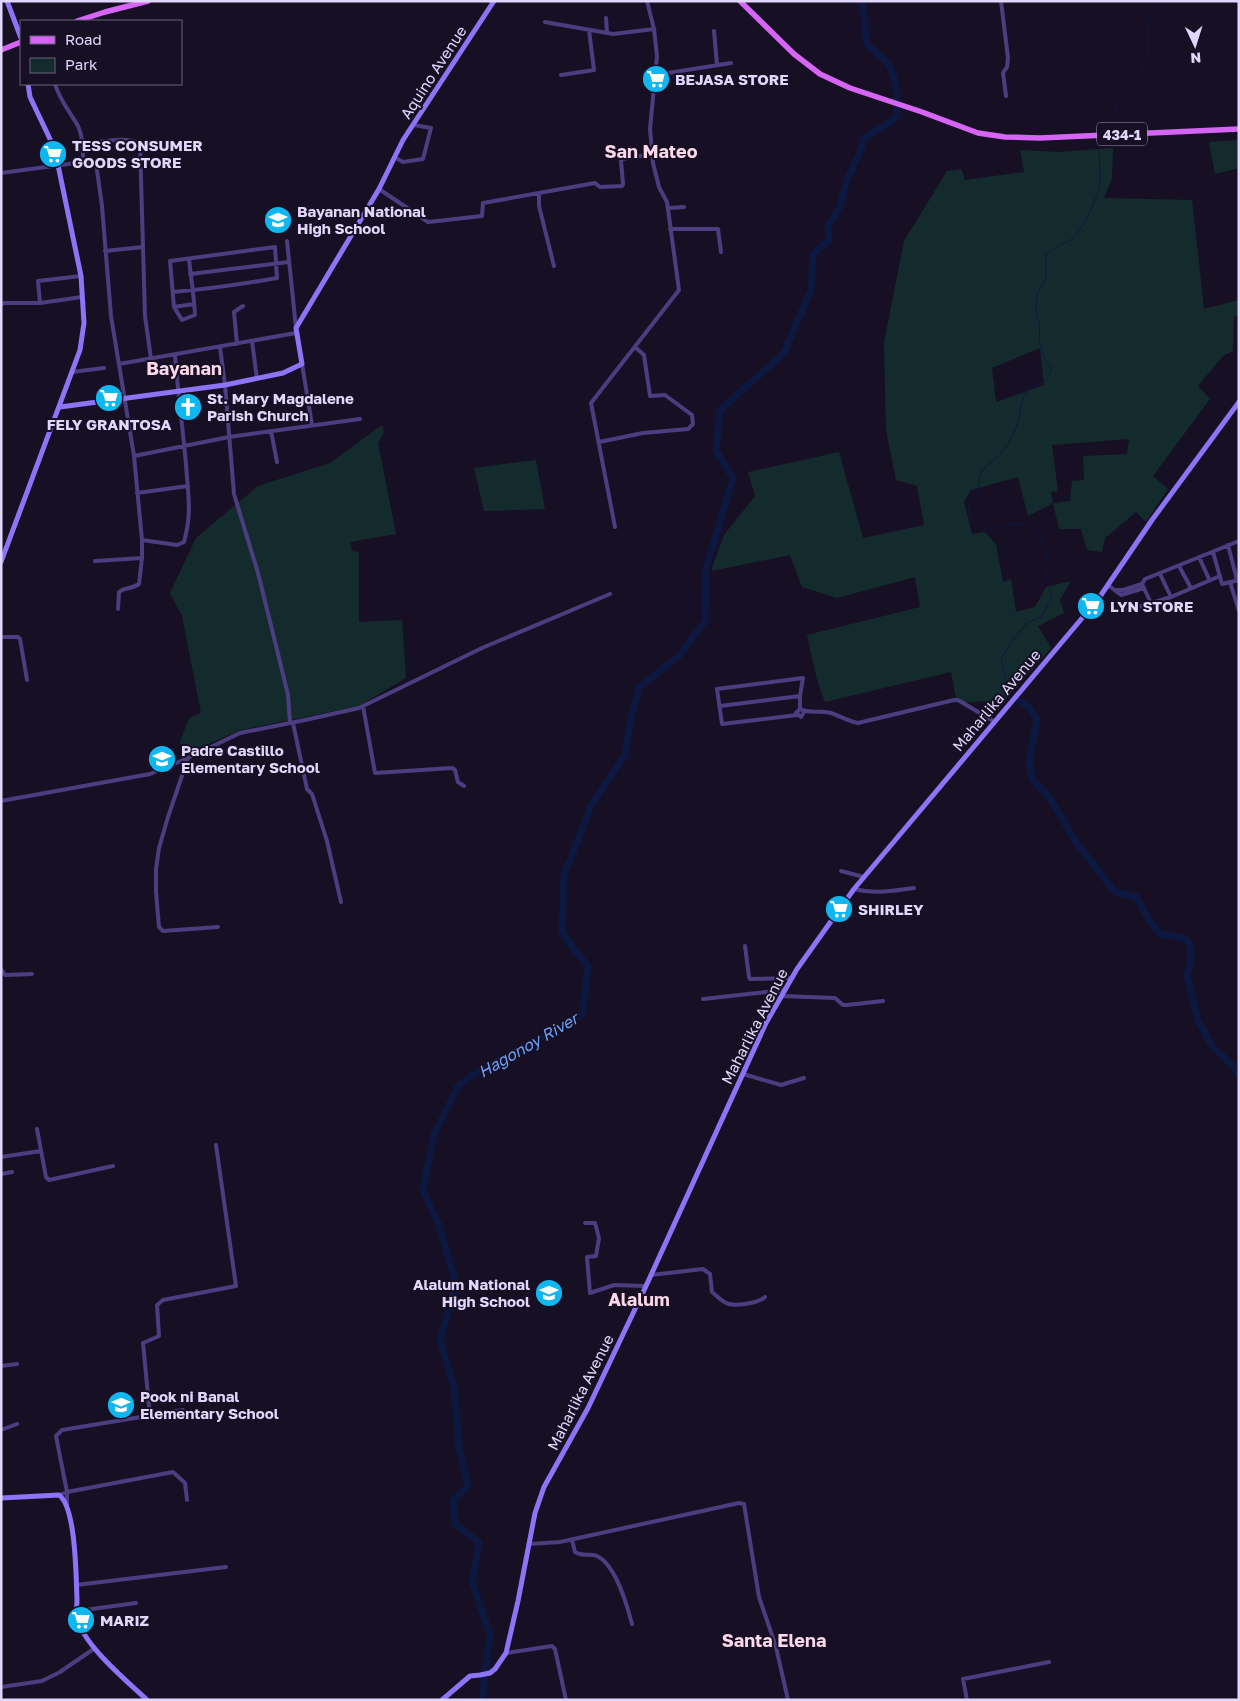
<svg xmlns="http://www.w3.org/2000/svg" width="1240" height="1701" font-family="'Golos Text',sans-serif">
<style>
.green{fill:#142b2e;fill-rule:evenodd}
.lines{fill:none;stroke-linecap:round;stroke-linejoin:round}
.stream{stroke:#0d1840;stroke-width:1}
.river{stroke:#0d1840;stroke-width:7}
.street{stroke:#4b3e80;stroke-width:4}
.secondary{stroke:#8b74f6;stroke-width:5}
.primary{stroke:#d665f5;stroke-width:5.5}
.labels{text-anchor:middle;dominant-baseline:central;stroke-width:4;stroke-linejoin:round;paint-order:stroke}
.shield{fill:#171025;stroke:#a49bbc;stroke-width:1}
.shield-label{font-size:14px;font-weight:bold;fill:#e1d7fc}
.street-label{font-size:15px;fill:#e1d7fc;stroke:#171025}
.poi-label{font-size:15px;font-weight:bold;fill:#e1d7fc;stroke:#171025;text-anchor:start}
.water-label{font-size:16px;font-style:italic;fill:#6ba0f6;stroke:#171025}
.quarter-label{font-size:18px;font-weight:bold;fill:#fdd8ea;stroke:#171025}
</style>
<rect width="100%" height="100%" fill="#171025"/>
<!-- green -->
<path class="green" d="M1239 140V168L1215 174 1209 142Z
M1113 148 1112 178 1104 198 1192 200 1204 309 1239 300V315L1234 316 1233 351 1223 356 1198 386 1210 399 1153 476 1168 489 1146 522 1136 512 1105 538 1102 552 1087 550 1081 529H1059L1053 503 1028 516 1018 477 971 490 964 502 972 534 985 532 996 544 1003 582 1011 579 1016 612 1035 607 1046 587 1071 581 1060 600 1064 613 1038 626 1051 648 1005 700 957 703 951 672 825 702 817 680 807 635 920 607 915 577 837 598 802 587 790 555 711 571 724 535 755 496 748 472 839 452 863 538 924 525 917 486 896 480 886 430 884 343 904 241 947 171 961 169 965 180 1024 172 1020 150 1059 152ZM1040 348 1044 385 996 402 992 368ZM1129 439 1127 454 1083 456 1084 480 1072 481 1070 501 1053 503 1051 492 1058 491 1052 445Z
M382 425 384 432 378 443 396 534 350 542 352 551 359 552V622L402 620 406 678 359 706 241 730 183 755 180 742 189 718 201 713 182 616 170 593 196 538 258 486 330 463Z
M536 460 545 509 484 511 474 468Z"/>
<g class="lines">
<!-- stream -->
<path class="stream" d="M1108 125 1118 102 1127 94 1141 75 1142 65 1147 54 1148 24 1156 1
M1007 691 1006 679 1001 659 1012 641 1027 623 1041 617 1051 600 1048 579 1045 569 1047 550C1041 541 1038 530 1032 523 1022 523 1012 524 1002 526 998 527 995 529 991 529 978 529 966 520 969 505 970 500 976 498 977 493 980 486 978 477 982 471 988 463 998 458 1004 450 1009 442 1015 431 1018 422 1021 413 1020 401 1026 393 1036 380 1047 390 1051 368L1043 355 1039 340 1040 327 1036 309 1037 294 1046 279V254C1055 245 1066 245 1075 236 1083 228 1099 195 1100 184 1101 171 1098 159 1100 146"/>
<!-- river -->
<path class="river" d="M1020 701 1030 708 1037 721 1029 761 1032 779 1049 797 1078 845 1115 892 1136 897 1152 924 1160 934 1185 938 1190 946 1191 960 1187 975 1198 1021 1213 1047 1234 1067 1239 1075
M482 1700 490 1634 472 1582 479 1542 455 1524 453 1501 468 1486 459 1447 454 1387 440 1340 456 1284 439 1225 423 1191 434 1134 459 1085 479 1071 582 1015 588 967 562 933 564 875 591 806 625 755 631 718 639 687 678 657 705 621 706 569 733 478 716 451 720 410 784 353 811 290 813 254 829 240 828 226 840 206 847 180 861 149 863 139 896 118C899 104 896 74 887 63 881 56 873 50 867 44L862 1"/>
<!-- street -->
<path class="street" d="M1001 1 1008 58 1007 67 1003 73 1006 96
M606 18 607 33
M545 22 613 34 654 29
M714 31 717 65
M655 72 668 73 731 63
M561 75 594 70 589 30
M55 84C59 99 70 112 78 126 83 137 83 150 83 162L96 163 102 206 111 316 134 456 142 540V558L139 584C132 589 125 587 119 592L118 609
M83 144C97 143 128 135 140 144L145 316 151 359
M394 157 403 162 423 159 431 128 414 125
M1 173 83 162
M379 189 428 222 482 216 483 203 595 183 600 187 622 186 623 184 621 161 622 159 652 154
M539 193V206L554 266
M668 208 684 207
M670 229H718L721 252
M287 241 296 328
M105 251 143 247
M190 274 289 262
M173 292C208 289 243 284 277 278L275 247 170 261 174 307 182 320 195 315C194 296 191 278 189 259
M40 303 38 281 81 276
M1 304 4 303H40L82 297
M174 307 194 304
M252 341 257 379
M237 344 234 312 243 306
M220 347 225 385 234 494 258 573 280 662 288 695 290 723
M119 364 296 333
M302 364 312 425
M72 372 104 368
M271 431 277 462
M599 442 643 433 688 429 693 424 692 415 665 395 650 396 644 355 635 347
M134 456 229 437 360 419
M137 493 188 486
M615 527 591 403 679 290 667 202 659 187 653 163 650 129 657 56 654 29 647 1
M142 540 177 545 184 542C191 516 189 503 187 477 184 436 178 396 175 355
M1228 545 1237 580
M1213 552 1222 584 1239 580
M1199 557 1209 579
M95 561 142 558
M1179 566 1191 588
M1160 574 1171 597
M1230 582 1239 611
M1108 585 1121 595 1144 588
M1116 590H1123L1142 584
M1151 603 1142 584 1145 579 1239 541
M1126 608 1132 609 1171 597 1220 576
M1 637H18L20 639 27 680
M363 706 375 773 452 768 455 770 458 782 464 786
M720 706 800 696
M804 712 801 717 796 713 800 709C809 714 820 710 831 713 840 716 848 721 858 723L954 700H958L995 722
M797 715 722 724 717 689 803 678 800 696V709
M293 723 307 789 312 794 327 841 341 902
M188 758 168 817 159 848 156 869V892L159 927 163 931 218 927
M1 801 150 774 188 758 240 733 305 720 359 708 482 648 610 594
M841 871 864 877
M854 889C874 894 894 891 914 888
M745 946 749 977 750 979 792 978
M1 969 5 975 32 974
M782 996 835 998 843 1005H847L883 1001
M703 999 785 990
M743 1074 781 1085 804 1078
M37 1129 46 1177 49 1180 113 1166
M1 1157 41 1151
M1 1174 12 1172
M585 1223H595L599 1238 596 1256 587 1257 590 1293 614 1285 646 1286
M651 1275 703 1269 710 1274 712 1292C717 1296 723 1303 729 1304 737 1306 759 1303 765 1297
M1 1366 17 1364
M150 1416 143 1343 159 1336 157 1305 163 1300 236 1286 216 1145
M1 1430 17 1424
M59 1495 67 1492 56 1436 62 1430 183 1410
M67 1505V1492L173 1472 185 1483 187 1500
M572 1540 575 1552C582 1557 590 1553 597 1556 616 1565 627 1605 632 1624
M529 1544 560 1542 739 1503 744 1504 759 1597 776 1647 788 1700
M76 1585 226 1567
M77 1611 136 1603
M506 1653 552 1646 555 1649 566 1700
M1 1687 42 1681 60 1672 95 1648
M967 1700 963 1679 1049 1662"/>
<!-- secondary -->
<path class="secondary" d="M7 1 21 38
M60 407 225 385 283 373 302 364 296 328 379 189 403 140 494 1
M1 562 80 350 84 323 81 276 58 165 50 139 30 97 28 84
M1 1498 59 1495C76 1507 76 1577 77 1599 77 1605 76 1612 77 1618 84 1646 127 1681 147 1700
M442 1700 470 1676 480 1675 490 1673 495 1669 506 1653 518 1601 535 1513 544 1487 588 1408 646 1286 766 1023 797 969 854 889 1099 598 1152 520 1239 402"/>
<!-- primary -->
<path class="primary" d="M740 1 794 54 820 74 850 88 922 112 978 133 1005 137 1040 138 1239 129
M77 21 105 12 148 1
M1 50 21 42"/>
</g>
<!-- icons -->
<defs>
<symbol id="supermarket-disc" viewBox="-11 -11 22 22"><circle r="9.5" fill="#0fb6f0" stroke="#171025"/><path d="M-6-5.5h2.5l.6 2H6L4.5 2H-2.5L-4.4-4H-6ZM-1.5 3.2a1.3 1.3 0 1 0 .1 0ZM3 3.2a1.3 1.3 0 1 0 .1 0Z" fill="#fff"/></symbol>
<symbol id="school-disc" viewBox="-11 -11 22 22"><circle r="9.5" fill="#0fb6f0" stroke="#171025"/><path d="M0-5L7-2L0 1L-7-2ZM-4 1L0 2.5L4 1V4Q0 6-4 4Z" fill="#fff"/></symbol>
<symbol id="church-disc" viewBox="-11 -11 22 22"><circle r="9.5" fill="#0fb6f0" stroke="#171025"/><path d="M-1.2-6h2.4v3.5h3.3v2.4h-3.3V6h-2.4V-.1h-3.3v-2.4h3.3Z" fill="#fff"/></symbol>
</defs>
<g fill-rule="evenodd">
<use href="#supermarket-disc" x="640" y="63" width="32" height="32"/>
<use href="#supermarket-disc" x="37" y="138" width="32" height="32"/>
<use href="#school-disc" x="262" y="204" width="32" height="32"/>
<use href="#supermarket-disc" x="93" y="382" width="32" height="32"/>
<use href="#church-disc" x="172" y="391" width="32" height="32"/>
<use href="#supermarket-disc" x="1075" y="590" width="32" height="32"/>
<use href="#school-disc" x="146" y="743" width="32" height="32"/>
<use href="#supermarket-disc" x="823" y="893" width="32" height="32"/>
<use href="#school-disc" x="533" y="1277" width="32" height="32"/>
<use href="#school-disc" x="105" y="1389" width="32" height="32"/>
<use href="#supermarket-disc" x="65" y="1604" width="32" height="32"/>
</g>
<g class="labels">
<!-- shield labels -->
<rect class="shield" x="1097" y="122.5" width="50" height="23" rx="4"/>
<g class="shield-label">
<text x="1122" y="134">434-1</text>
</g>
<!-- street labels -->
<g class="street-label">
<text transform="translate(433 72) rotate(-57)">Aquino Avenue</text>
<text transform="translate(996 700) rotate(-50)">Maharlika Avenue</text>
<text transform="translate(754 1026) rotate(-63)">Maharlika Avenue</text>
<text transform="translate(580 1392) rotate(-63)">Maharlika Avenue</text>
</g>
<!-- poi labels -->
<g class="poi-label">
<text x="675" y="79">BEJASA STORE</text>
<text x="72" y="145">TESS CONSUMER<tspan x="72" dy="17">GOODS STORE</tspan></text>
<text x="297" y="211">Bayanan National<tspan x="297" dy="17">High School</tspan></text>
<text x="207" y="398">St. Mary Magdalene<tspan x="207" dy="17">Parish Church</tspan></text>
<text x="109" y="424" text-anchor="middle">FELY GRANTOSA</text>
<text x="1110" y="606">LYN STORE</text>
<text x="181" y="750">Padre Castillo<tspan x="181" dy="17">Elementary School</tspan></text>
<text x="858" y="909">SHIRLEY</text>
<text x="530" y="1284" text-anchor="end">Alalum National<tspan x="530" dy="17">High School</tspan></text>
<text x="140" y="1396">Pook ni Banal<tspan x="140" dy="17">Elementary School</tspan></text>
<text x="100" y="1620">MARIZ</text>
</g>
<!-- water labels -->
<g class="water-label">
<text transform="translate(528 1045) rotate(-30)">Hagonoy River</text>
</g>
<!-- quarter labels -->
<g class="quarter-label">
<text x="651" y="151">San Mateo</text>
<text x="184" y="368">Bayanan</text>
<text x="639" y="1299">Alalum</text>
<text x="774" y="1640">Santa Elena</text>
</g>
</g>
<!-- border -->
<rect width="1240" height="1701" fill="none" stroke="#e1d7fc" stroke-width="5"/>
<!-- legend -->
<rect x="20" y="20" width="162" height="65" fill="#171025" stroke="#68607b"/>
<rect x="30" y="36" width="25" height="8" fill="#d665f5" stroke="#68607b"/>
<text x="65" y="45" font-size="15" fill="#e1d7fc">Road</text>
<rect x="30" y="58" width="25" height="15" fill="#142b2e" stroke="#68607b"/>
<text x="65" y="70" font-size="15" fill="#e1d7fc">Park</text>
<!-- north arrow -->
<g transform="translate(1195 45) rotate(176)" stroke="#171025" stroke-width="4" paint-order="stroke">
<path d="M0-4L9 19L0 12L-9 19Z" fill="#e1d7fc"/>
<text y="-8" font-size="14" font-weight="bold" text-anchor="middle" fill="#e1d7fc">N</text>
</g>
</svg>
